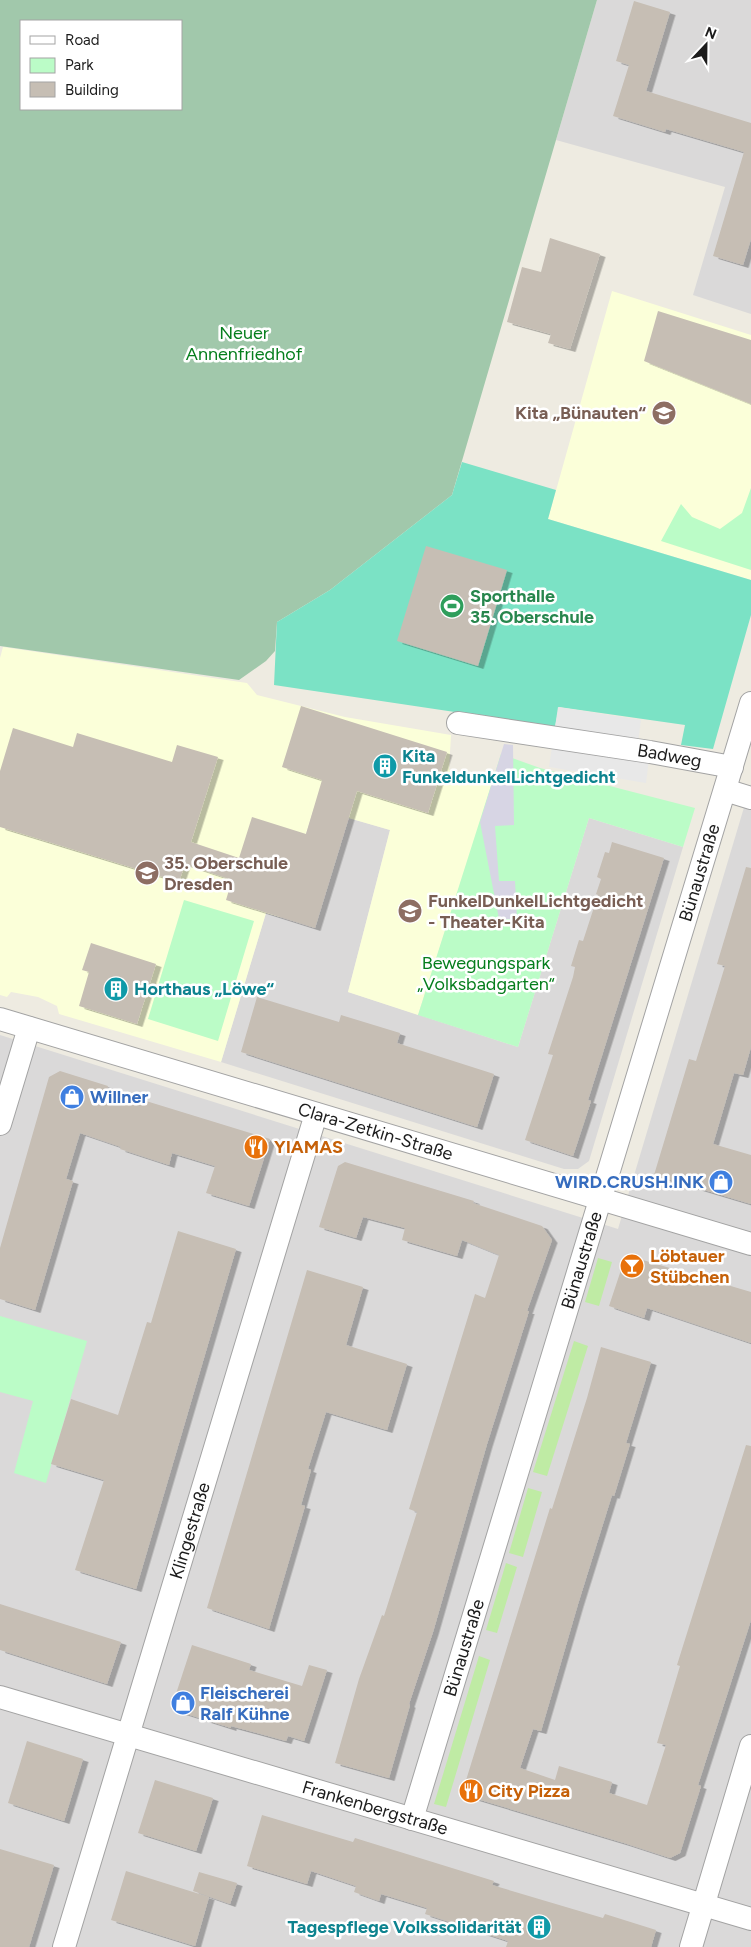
<svg xmlns="http://www.w3.org/2000/svg" width="751" height="1947" font-family="Figtree,sans-serif">
<style>
.residential{fill:#dad9d9}
.education{fill:#fbffd9}
.grass{fill:#bfeba4}
.cemetery{fill:#a1c8ab;fill-rule:evenodd}
.park{fill:#bbfcc7}
.pitch{fill:#7be2c5}
.parking{fill:#e8e8e8}
.plaza{fill:#d7d5e4}
.building{fill:#c6beb4;filter:url(#shadow)}
.lines{fill:none;stroke-linecap:round;stroke-linejoin:round}
.minor-casing{stroke:#a3a3a3;stroke-width:24}
.minor{stroke:#fff;stroke-width:22}
.labels{text-anchor:middle;dominant-baseline:central;stroke-width:5;stroke-linejoin:round;paint-order:stroke}
.park-label{font-size:18px;fill:#067e1d;stroke:#fff}
.education-label{font-size:18px;font-weight:bold;fill:#785e54;stroke:#fff;text-anchor:start}
.leisure-label{font-size:18px;font-weight:bold;fill:#27864d;stroke:#fff;text-anchor:start}
.culture-label{font-size:18px;font-weight:bold;fill:#0d838f;stroke:#fff;text-anchor:start}
.street-label{font-size:18px;fill:#1c1c1c;stroke:#fff}
.shop-label{font-size:18px;font-weight:bold;fill:#366cbe;stroke:#fff;text-anchor:start}
.food-label{font-size:18px;font-weight:bold;fill:#c56008;stroke:#fff;text-anchor:start}
</style>
<defs>
<filter id="shadow"><feDropShadow dx="5.5" dy="3" stdDeviation="0" flood-color="#0004"/></filter>
</defs>
<rect width="100%" height="100%" fill="#eeebe1"/>
<!-- residential -->
<path class="residential" d="M597 0H751V314L693 295 725 187 556 140Z
M751 784V1947H0V1035L618 1229Z
M314 808 390 830 348 992 518 1047 589 818 683 847 589 1161 578 1169H564L221 1062 266 913 280 917Z"/>
<!-- education -->
<path class="education" d="M612 291 751 335V580L548 519Z
M3 647 247 683 257 695 345 717 451 735 449 770 493 782 418 1015 348 992 390 830 314 808 280 917 266 913 221 1062 59 1014 57 1006 38 997 11 992 7 997 0 995V658Z"/>
<!-- grass -->
<path class="grass" d="M598 1258 612 1262 599 1306 585 1302Z
M574 1341 588 1346 547 1476 533 1472Z
M528 1488 542 1492 523 1557 509 1553Z
M506 1563 517 1567 497 1633 486 1630Z
M479 1656 490 1660 446 1807 434 1804Z"/>
<!-- cemetery -->
<path class="cemetery" d="M0 0H597L452 495 330 590 277 622 275 651 266 661 239 680 0 646ZM21 21H181V109H21Z"/>
<!-- park -->
<path class="park" d="M751 488V570L661 541 681 504 692 517 720 529 742 513Z
M501 754 540 768 695 808 683 847 589 818 518 1047 418 1015Z
M184 900 254 921 218 1041 148 1019Z
M0 1316 87 1341 46 1483 14 1473 33 1401 0 1392Z"/>
<!-- pitch -->
<path class="pitch" d="M462 462 556 490 548 519 751 580V615L713 749 681 745 685 725 559 707 555 727 274 685 277 622 330 590 452 495Z"/>
<!-- parking -->
<path class="parking" d="M558 707 641 720 637 750 650 752 646 783 549 767Z"/>
<!-- plaza -->
<path class="plaza" d="M504 744 513 745 514 825 495 826 499 881H515L517 919H499L480 822Z"/>
<!-- building -->
<path class="building" d="M634 1 670 12 646 91 751 123V239L743 265 713 256 744 152 666 129 665 132 613 116 629 65 616 61Z
M550 238 600 254 570 349 548 343 551 334 507 322 522 267 541 272Z
M658 311 751 340V404L644 361Z
M426 546 507 570 478 666 397 641Z
M301 706 447 752 428 813 357 791 315 928 226 900 232 880 185 864 179 882 0 827V771L13 728 73 747 77 733 172 762 177 745 218 757 191 842 239 858 252 817 306 834 322 780 282 767Z
M612 842 664 858 588 1100 591 1101 573 1156 525 1140 553 1055 548 1054 573 977 575 967 571 966 579 940 583 941 598 895 596 894 601 879 597 877 605 852 609 853Z
M746 867 751 868V1047L743 1075 734 1073 713 1144 751 1155V1204L654 1175 689 1059 696 1061 725 966 717 964Z
M91 943 156 964 137 1024 79 1006 89 972 82 970Z
M257 997 339 1022 341 1015 400 1033 397 1043 494 1074 477 1127 241 1052Z
M60 1071 108 1086 107 1089 270 1139 249 1206 206 1193 215 1166 172 1153 169 1165 120 1149 121 1147 80 1133 66 1179 73 1181 35 1310 0 1299V1248L49 1077Z
M345 1162 474 1201 473 1203 542 1226 552 1240 527 1311H529L487 1444 433 1632 409 1704 410 1705 389 1778 335 1763 359 1679 382 1615 384 1616 417 1512 409 1509 475 1294 485 1298 499 1255 462 1240 457 1256 402 1240 405 1228 363 1217 356 1238 319 1227 338 1166Z
M178 1231 236 1249 136 1589 75 1570 104 1480 51 1464 71 1399 118 1415 147 1322 151 1323Z
M626 1255 751 1292V1343L647 1308 644 1318 609 1306Z
M307 1270 363 1287 346 1345 407 1364 387 1430 326 1412 308 1469 311 1470 301 1505 305 1506 269 1629 207 1608Z
M601 1347 651 1362 626 1443 630 1444 614 1496 612 1495 578 1604 541 1731 533 1729 520 1768 555 1780 559 1766 612 1782 609 1793 647 1805 666 1745 657 1743 680 1666 677 1665 746 1445 751 1446V1620L698 1785 701 1786 680 1853 670 1858 624 1843 467 1796 463 1790 550 1508 552 1509 587 1398Z
M0 1604 121 1642 107 1684 0 1650Z
M192 1645 251 1664 249 1670 302 1686 309 1665 327 1670 304 1741 288 1736 286 1741 231 1726V1728L171 1709Z
M27 1741 83 1759 64 1821 8 1803Z
M155 1780 213 1798 196 1851 138 1833Z
M262 1815 353 1842 355 1838 494 1881 492 1885 603 1918 605 1914 656 1930 651 1947H506L508 1941 425 1914 427 1908 381 1894 379 1901 354 1892 356 1886 311 1871 307 1884 247 1866Z
M0 1849 54 1865 29 1947H0Z
M126 1871 209 1897 195 1946 111 1920Z
M199 1872 237 1883 230 1904 193 1891Z"/>
<g class="lines">
<defs>
<g id="minor">
<path id="s1" d="M458 723 650 752 732 767"/>
<path d="M725 790 751 798"/>
<path id="s2" d="M0 1019 751 1244"/>
<path d="M0 1124 29 1028"/>
<path id="s3" d="M0 1697 751 1919"/>
<path id="s4" d="M412 1819 751 703"/>
<path id="s5" d="M64 1947 316 1114"/>
<path d="M691 1947 751 1746"/>
</g>
</defs>
<!-- minor casing -->
<use href="#minor" class="minor-casing"/>
<!-- minor -->
<use href="#minor" class="minor"/>
</g>
<!-- icons -->
<defs>
<symbol id="school-disc" viewBox="-11 -11 22 22"><circle r="9.5" fill="#8d6e63" stroke="#fff"/><path d="M0-5L7-2L0 1L-7-2ZM-4 1L0 2.5L4 1V4Q0 6-4 4Z" fill="#fff"/></symbol>
<symbol id="stadium-disc" viewBox="-11 -11 22 22"><circle r="9.5" fill="#2e9e5b" stroke="#fff"/><path d="M0-5a6.5 5 0 1 0 0 10a6.5 5 0 1 0 0-10ZM-3.5-1.8h7v3.6h-7Z" fill="#fff"/></symbol>
<symbol id="building-disc" viewBox="-11 -11 22 22"><circle r="9.5" fill="#0f9aa8" stroke="#fff"/><path d="M-4-6H4V6H1V3H-1V6H-4ZM-2.5-4.3h1.7v1.8h-1.7ZM.8-4.3h1.7v1.8H.8ZM-2.5-1h1.7V.8h-1.7ZM.8-1h1.7V.8H.8Z" fill="#fff"/></symbol>
<symbol id="shop-disc" viewBox="-11 -11 22 22"><circle r="9.5" fill="#3f7fe0" stroke="#fff"/><path d="M-5-2.5h2.3a2.7 3.5 0 0 1 5.4 0H5L5.5 6h-11ZM-1.5-2.5h3a1.5 2.3 0 0 0-3 0Z" fill="#fff"/></symbol>
<symbol id="restaurant-disc" viewBox="-11 -11 22 22"><circle r="9.5" fill="#e8710a" stroke="#fff"/><path d="M-5-6h1v4h1v-4h1v4h1v-4h1v5L-1.5 .5V6h-2V.5L-5-1ZM5-6V6H3V1.5H1.5Q1.5-4 5-6Z" fill="#fff"/></symbol>
<symbol id="bar-disc" viewBox="-11 -11 22 22"><circle r="9.5" fill="#e8710a" stroke="#fff"/><path d="M-6-5H6L.8 .8V4.5H3.5V6h-7V4.5H-.8V.8Z" fill="#fff"/></symbol>
</defs>
<g fill-rule="evenodd">
<use href="#school-disc" x="650" y="399" width="28" height="28"/>
<use href="#stadium-disc" x="438" y="592" width="28" height="28"/>
<use href="#building-disc" x="371" y="752" width="28" height="28"/>
<use href="#school-disc" x="133" y="859" width="28" height="28"/>
<use href="#school-disc" x="396" y="897" width="28" height="28"/>
<use href="#building-disc" x="102" y="975" width="28" height="28"/>
<use href="#shop-disc" x="58" y="1083" width="28" height="28"/>
<use href="#restaurant-disc" x="242" y="1133" width="28" height="28"/>
<use href="#shop-disc" x="707" y="1168" width="28" height="28"/>
<use href="#bar-disc" x="618" y="1252" width="28" height="28"/>
<use href="#shop-disc" x="169" y="1689" width="28" height="28"/>
<use href="#restaurant-disc" x="457" y="1777" width="28" height="28"/>
<use href="#building-disc" x="525" y="1913" width="28" height="28"/>
</g>
<g class="labels">
<!-- park labels -->
<g class="park-label">
<text x="244" y="333">Neuer<tspan x="244" dy="21">Annenfriedhof</tspan></text>
<text x="486" y="963">Bewegungspark<tspan x="486" dy="21">„Volksbadgarten“</tspan></text>
</g>
<!-- education labels -->
<g class="education-label">
<text x="646" y="413" text-anchor="end">Kita „Bünauten“</text>
<text x="164" y="863">35. Oberschule<tspan x="164" dy="21">Dresden</tspan></text>
<text x="428" y="901">FunkelDunkelLichtgedicht<tspan x="428" dy="21">- Theater-Kita</tspan></text>
</g>
<!-- leisure labels -->
<g class="leisure-label">
<text x="470" y="596">Sporthalle<tspan x="470" dy="21">35. Oberschule</tspan></text>
</g>
<!-- culture labels -->
<g class="culture-label">
<text x="402" y="756">Kita<tspan x="402" dy="21">FunkeldunkelLichtgedicht</tspan></text>
<text x="134" y="989">Horthaus „Löwe“</text>
<text x="522" y="1927" text-anchor="end">Tagespflege Volkssolidarität</text>
</g>
<!-- street labels -->
<g class="street-label">
<text stroke="none"><textPath href="#s1" startOffset="214">Badweg</textPath></text>
<text stroke="none"><textPath href="#s4" startOffset="989">Bünaustraße</textPath></text>
<text stroke="none"><textPath href="#s2" startOffset="392">Clara-Zetkin-Straße</textPath></text>
<text stroke="none"><textPath href="#s4" startOffset="584">Bünaustraße</textPath></text>
<text stroke="none"><textPath href="#s5" startOffset="435">Klingestraße</textPath></text>
<text stroke="none"><textPath href="#s4" startOffset="179">Bünaustraße</textPath></text>
<text stroke="none"><textPath href="#s3" startOffset="391">Frankenbergstraße</textPath></text>
</g>
<!-- shop labels -->
<g class="shop-label">
<text x="90" y="1097">Willner</text>
<text x="704" y="1182" text-anchor="end">WIRD.CRUSH.INK</text>
<text x="200" y="1693">Fleischerei<tspan x="200" dy="21">Ralf Kühne</tspan></text>
</g>
<!-- food labels -->
<g class="food-label">
<text x="274" y="1147">YIAMAS</text>
<text x="650" y="1256">Löbtauer<tspan x="650" dy="21">Stübchen</tspan></text>
<text x="488" y="1791">City Pizza</text>
</g>
</g>
<!-- legend -->
<rect x="20" y="20" width="162" height="90" fill="#ffffff" stroke="#a4a4a4"/>
<rect x="30" y="36" width="25" height="8" fill="#ffffff" stroke="#a4a4a4"/>
<text x="65" y="45" font-size="15" fill="#1c1c1c">Road</text>
<rect x="30" y="58" width="25" height="15" fill="#bbfcc7" stroke="#a4a4a4"/>
<text x="65" y="70" font-size="15" fill="#1c1c1c">Park</text>
<rect x="30" y="82" width="25" height="15" fill="#c6beb4" stroke="#a4a4a4"/>
<text x="65" y="95" font-size="15" fill="#1c1c1c">Building</text>
<!-- north arrow -->
<g transform="translate(706 45) rotate(22)" stroke="#ffffff" stroke-width="4" paint-order="stroke">
<path d="M0-4L9 19L0 12L-9 19Z" fill="#1c1c1c"/>
<text y="-8" font-size="14" font-weight="bold" text-anchor="middle" fill="#1c1c1c">N</text>
</g>
</svg>
